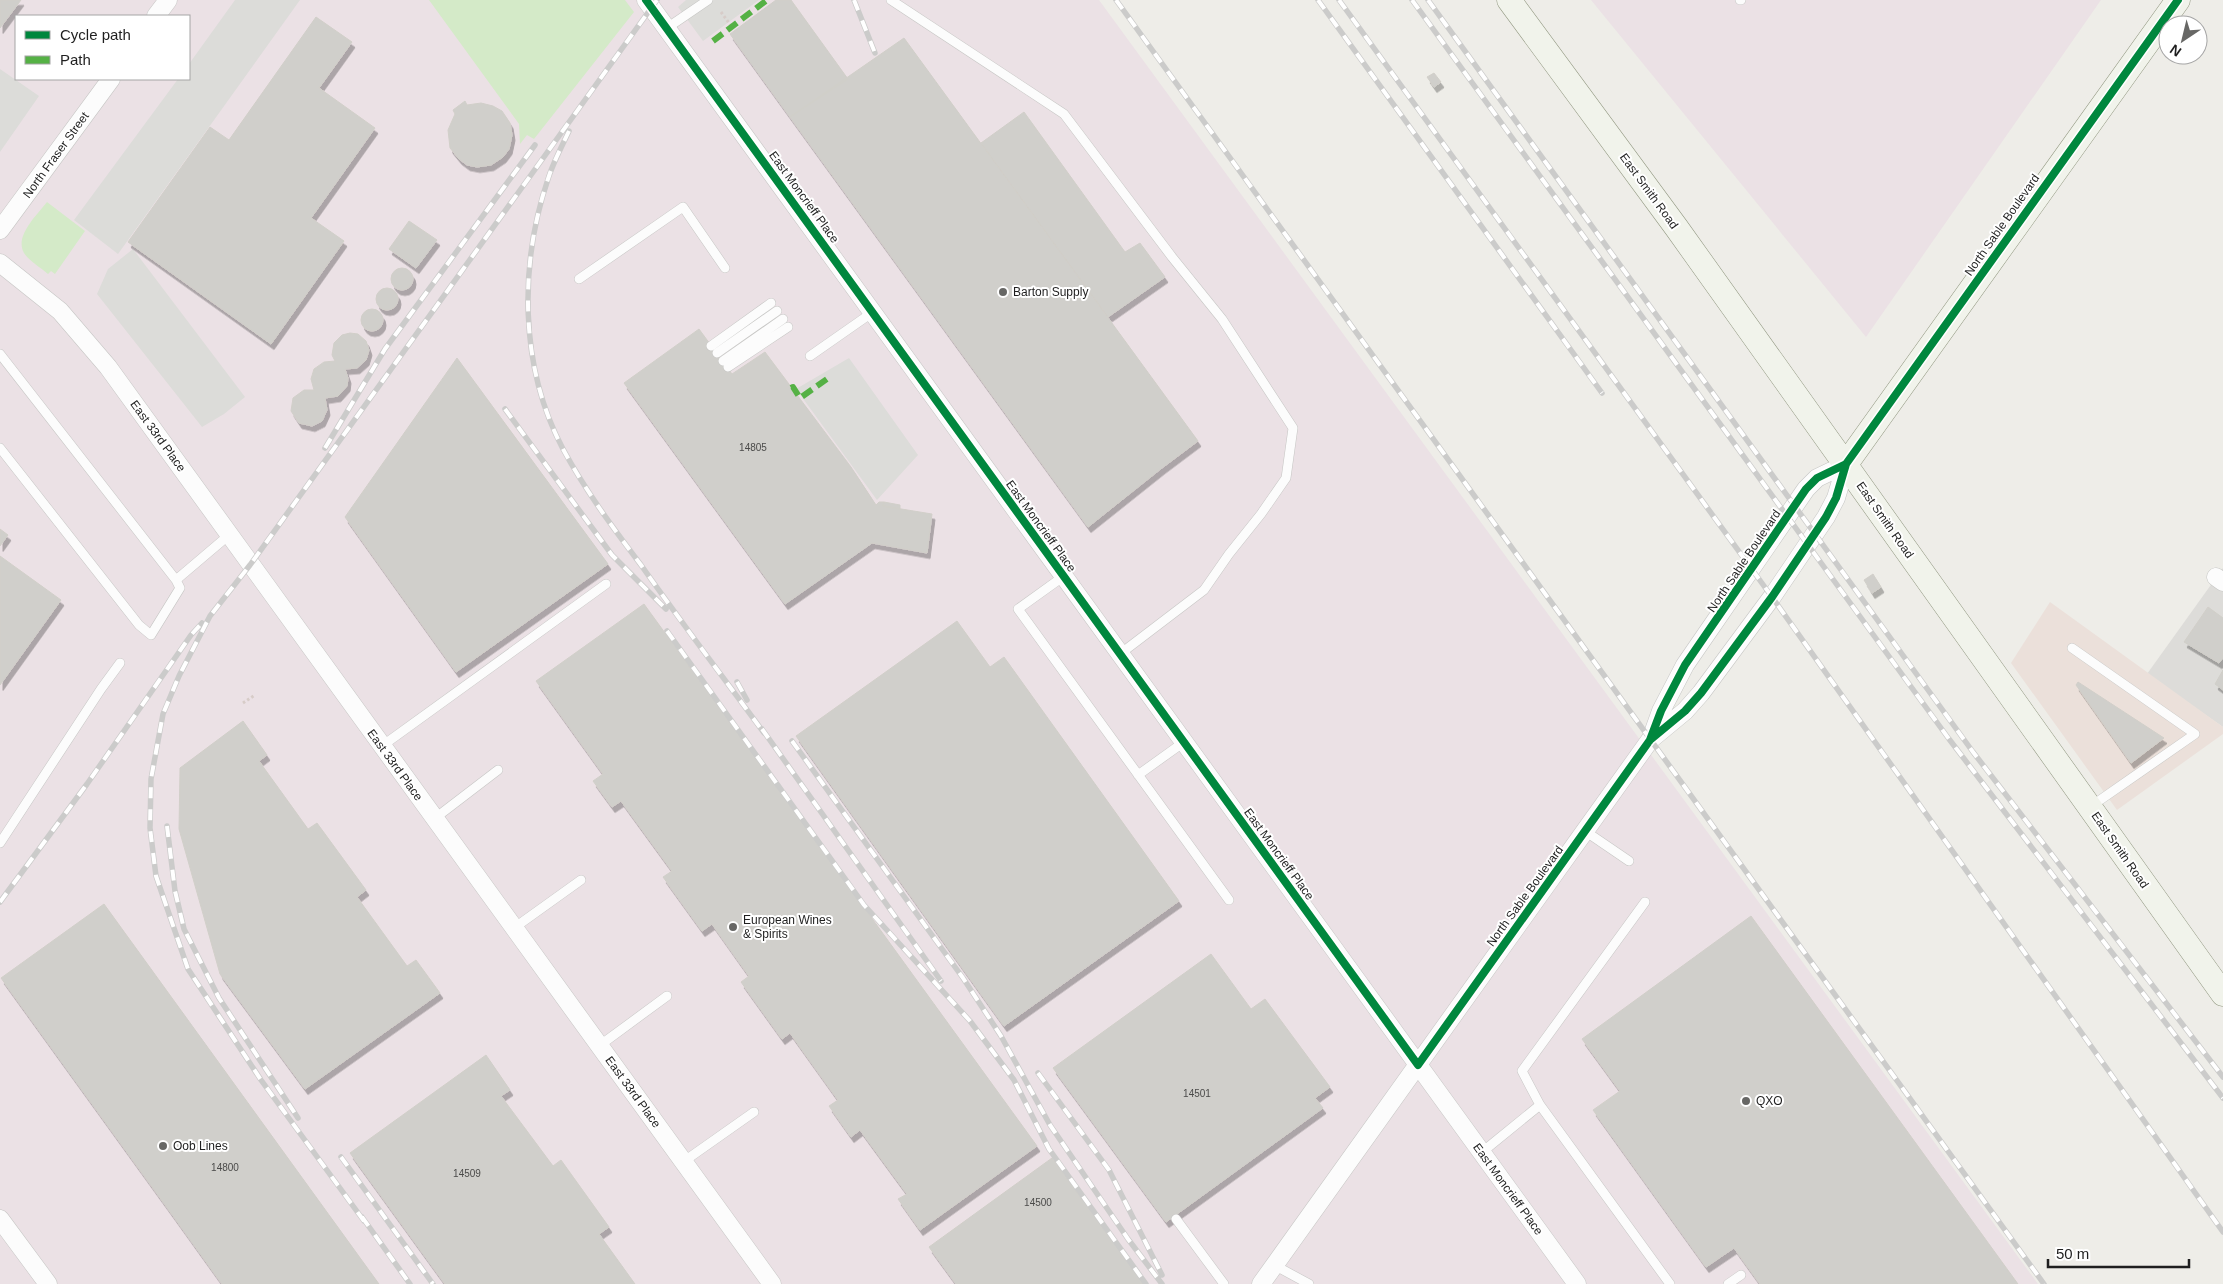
<svg xmlns="http://www.w3.org/2000/svg" width="2223" height="1284" font-family="Arial,sans-serif">
<style>
.residential{fill:#dddcd9}
.commercial{fill:#ebe0da}
.industrial{fill:#ebe1e5;fill-rule:evenodd}
.grass{fill:#d4eac8}
.parking{fill:#dcdcd9}
.building{fill:#d0cfcb;stroke:#d1cfc9;filter:url(#shadow)}
.lines{fill:none;stroke-linecap:round;stroke-linejoin:round}
.lane-casing{stroke:#c6c6c4;stroke-width:10}
.street-casing{stroke:#c6c6c4;stroke-width:19}
.secondary-casing{stroke:#919780;stroke-width:25}
.path{stroke:#d7ccc8;stroke-width:3;stroke-dasharray:2.5 2.5;stroke-linecap:butt}
.lane{stroke:#fcfcfc;stroke-width:9}
.street{stroke:#fcfcfc;stroke-width:18}
.secondary{stroke:#f1f3eb;stroke-width:24}
.rail-casing{stroke:#cbcbca;stroke-width:5.5}
.rail{stroke:#fff;stroke-width:4;stroke-dasharray:11;stroke-linecap:butt}
.quiet{stroke:#55b145;stroke-width:6;stroke-dasharray:12 6;stroke-linecap:butt}
.cycleway-casing{stroke:#fff;stroke-width:11}
.cycleway{stroke:#00873e;stroke-width:8}
.poi-dot{fill:#676765;stroke:#fff;stroke-width:2}
.labels{text-anchor:middle;dominant-baseline:central;stroke-width:4;stroke-linejoin:round;paint-order:stroke}
.number-label{font-size:10px;fill:#4b4b4a}
.street-label{font-size:12px;fill:#1f1f1f;stroke:#fff}
.poi-label{font-size:12px;fill:#1f1f1f;stroke:#fff;text-anchor:start}
</style>
<defs>
<filter id="shadow"><feDropShadow dx="3" dy="5.5" stdDeviation="0" flood-color="#0004"/></filter>
</defs>
<rect width="100%" height="100%" fill="#eeede8"/>
<!-- residential -->
<path class="residential" d="M2223 568V727L2147 674Z"/>
<!-- commercial -->
<path class="commercial" d="M2050 602 2223 727V734L2117 810 2011 663Z"/>
<!-- industrial -->
<path class="industrial" d="M0 0H1099L2038 1284H0ZM16 16H189V79H16Z
M1591 0H2101L1866 337Z"/>
<!-- grass -->
<path class="grass" d="M429 0H625L634 12 534 139 527 135 520 144 519 124Z
M47 202 85 231 55 274 51 271 48 274C40 267 29 261 24 253 14 236 38 214 47 202Z"/>
<!-- parking -->
<path class="parking" d="M235 0H300L118 254 74 220 178 79H189V64Z
M686 0H759L703 41 678 7Z
M0 69 39 96 0 152Z
M133 249 245 397 224 414 202 427 97 294 108 269Z
M849 358 918 455 877 500 796 389Z"/>
<!-- building -->
<path class="building" d="M0 0H21L0 28Z
M776 0H791L848 79 790 117 730 34Z
M316 17 352 42 319 88 375 128 311 218 344 241 271 344 128 242 210 127 229 140Z
M904 38 1198 441 1162 468 1088 527 790 117Z
M1434 73 1441 82 1434 87 1427 77Z
M465 101 467 105 481 103 493 106 502 111 510 123 512 135 509 149 503 157 491 165 477 167 467 165 459 159 450 148 448 130 455 114 453 110Z
M1024 112 1125 252 1140 243 1165 277 1108 317 981 143Z
M409 221 437 240 416 268 389 249Z
M391 279a11 11 0 1 1 22 0a11 11 0 1 1-22 0Z
M376 299a11 11 0 1 1 22 0a11 11 0 1 1-22 0Z
M361 320a11 11 0 1 1 22 0a11 11 0 1 1-22 0Z
M699 329 732 374 765 352 851 467 876 505 879 502H884L883 506 932 514 927 553 872 543 785 604 624 383Z
M350 333 358 334 366 341 369 350 366 360 357 368 345 369 348 378 347 386 338 396 325 398 327 410 322 421 312 426 299 423 291 411 293 398 304 390H314L311 379 314 369 324 362 335 361 332 355 334 343 342 335Z
M457 358 608 564 456 672 345 517Z
M884 502 900 505V509L883 506Z
M0 529 8 535 0 546Z
M0 556 61 600 0 685Z
M1873 574 1881 587 1872 593 1864 580Z
M644 604 1037 1146 920 1230 898 1199 907 1194 860 1130 851 1137 829 1106 838 1100 790 1033 782 1039 741 982 749 976 712 924 702 931 663 877 672 871 621 801 612 807 593 781 603 774 536 681Z
M2208 607 2223 618V658L2219 663 2184 642Z
M957 621 990 667 1004 657 1179 901 1004 1026 796 736Z
M2223 670V690L2215 684Z
M2078 682 2164 738 2131 763 2076 685Z
M243 721 267 755 259 761 308 829 317 823 366 890 357 897 407 966 416 960 440 993 305 1089 220 974 179 829 180 768Z
M104 904 379 1284H222L171 1213 1 978Z
M1751 916 2018 1284H1760L1734 1248 1706 1267 1593 1110 1620 1091 1582 1039Z
M1211 954 1251 1009 1265 999 1330 1087 1315 1098 1323 1108 1166 1222 1053 1068Z
M486 1055 510 1090 501 1096 553 1166 561 1160 609 1227 599 1234 635 1284H445L350 1153Z
M1052 1158 1144 1284H956L929 1247Z"/>
<g class="lines">
<defs>
<path id="lane" d="M891 0 1064 114 1172 257 1222 319 1293 428 1286 478 1261 514 1229 554 1204 590 1120 654
M1740 0H1741
M667 28 708 0
M579 279 683 207 725 268
M711 346 771 303
M717 353 777 311
M0 354 176 580 229 535
M810 356 873 312
M723 361 783 319
M728 367 788 327
M0 448 139 625 151 635 180 588 176 580
M1064 576 1018 609 1229 900
M2072 648 2195 734 2090 807
M382 746 606 584
M1138 775 1184 742
M434 819 498 770
M1585 831 1629 861
M0 843 101 689 120 663
M1645 902 1522 1071 1540 1105 1670 1284
M514 928 581 880
M599 1046 667 996
M1481 1153 1540 1105
M683 1162 754 1112
M1176 1219 1224 1284
M1274 1265 1309 1284
M1728 1284 1741 1275"/>
<path id="street" d="M646 0 1577 1284
M156 16 168 0
M0 230 111 79
M0 263 60 311 108 367 772 1284
M2216 577 2223 582
M1651 739 1661 711 1685 665 1806 489 1817 478 1846 464
M0 1219 48 1284
M1261 1284 1650 740 1685 711 1701 693 1772 597 1826 517 1836 498 1846 464"/>
<path id="secondary" d="M1509 0 1676 227 2223 994
M1846 464 2178 0"/>
</defs>
<!-- lane casing -->
<use href="#lane" class="lane-casing"/>
<!-- street casing -->
<use href="#street" class="street-casing"/>
<!-- secondary casing -->
<use href="#secondary" class="secondary-casing"/>
<!-- path -->
<path class="path" d="M721 12 732 27
M243 703 255 695"/>
<!-- lane -->
<use href="#lane" class="lane"/>
<!-- street -->
<use href="#street" class="street"/>
<!-- secondary -->
<use href="#secondary" class="secondary"/>
<defs>
<path id="rail" d="M854 0 875 53
M1116 0 2044 1284
M1318 0 1602 393
M1339 0 1772 597 2223 1232
M1412 0 1949 739 2223 1098
M1428 0 1973 752 2223 1077
M569 131C562 146 554 161 549 176 519 263 519 366 563 449 585 490 613 528 641 565 681 622 723 677 764 733
M505 409 612 555 666 609
M325 448 385 349 535 145
M667 631 864 905 970 1021 1014 1080 1049 1149 1146 1284
M737 682 747 700
M762 729 941 981
M792 741 963 978 1001 1036 1050 1125 1128 1239 1162 1284
M167 826 175 891 184 929 219 998 298 1118
M0 902 87 784 191 635 202 623
M1038 1073 1109 1170 1162 1275
M341 1157 433 1284
M362 1217 410 1284
M364 1221 261 1080 188 969 156 876 150 828 151 779 163 714 179 676 210 616 250 565 657 0"/>
</defs>
<!-- rail casing -->
<use href="#rail" class="rail-casing"/>
<!-- rail -->
<use href="#rail" class="rail"/>
<!-- quiet -->
<path class="quiet" d="M713 41 767 0
M791 388 793 387 800 398 827 379"/>
<defs>
<path id="cycleway" d="M646 0 1418 1065 1650 740 1685 711 1701 693 1772 597 1826 517 1836 498 1846 464 2178 0
M1650 740 1661 711 1685 665 1806 489 1817 478 1846 464"/>
</defs>
<!-- cycleway casing -->
<use href="#cycleway" class="cycleway-casing"/>
<!-- cycleway -->
<use href="#cycleway" class="cycleway"/>
</g>
<!-- markers -->
<g class="poi-dot">
<circle cx="1003" cy="292" r="5"/>
<circle cx="733" cy="927" r="5"/>
<circle cx="1746" cy="1101" r="5"/>
<circle cx="163" cy="1146" r="5"/>
</g>
<g class="labels">
<!-- number labels -->
<g class="number-label">
<text x="753" y="447">14805</text>
<text x="1197" y="1093">14501</text>
<text x="225" y="1167">14800</text>
<text x="467" y="1173">14509</text>
<text x="1038" y="1202">14500</text>
</g>
<!-- street labels -->
<g class="street-label">
<text transform="translate(56 155) rotate(-54)">North Fraser Street</text>
<text transform="translate(1649 191) rotate(54)">East Smith Road</text>
<text transform="translate(804 197) rotate(54)">East Moncrieff Place</text>
<text transform="translate(2002 225) rotate(-55)">North Sable Boulevard</text>
<text transform="translate(158 436) rotate(54)">East 33rd Place</text>
<text transform="translate(1885 520) rotate(55)">East Smith Road</text>
<text transform="translate(1041 526) rotate(54)">East Moncrieff Place</text>
<text transform="translate(1744 561) rotate(-56)">North Sable Boulevard</text>
<text transform="translate(395 765) rotate(54)">East 33rd Place</text>
<text transform="translate(2120 850) rotate(55)">East Smith Road</text>
<text transform="translate(1279 854) rotate(54)">East Moncrieff Place</text>
<text transform="translate(1525 896) rotate(-54)">North Sable Boulevard</text>
<text transform="translate(633 1092) rotate(54)">East 33rd Place</text>
<text transform="translate(1508 1189) rotate(54)">East Moncrieff Place</text>
</g>
<!-- poi labels -->
<g class="poi-label">
<text x="1013" y="292">Barton Supply</text>
<text x="743" y="920">European Wines<tspan x="743" dy="14">&amp; Spirits</tspan></text>
<text x="1756" y="1101">QXO</text>
<text x="173" y="1146">Oob Lines</text>
</g>
</g>
<!-- legend -->
<rect x="15" y="15" width="175" height="65" fill="#ffffff" stroke="#a5a5a5"/>
<rect x="25" y="31" width="25" height="8" fill="#00873e" stroke="#a5a5a5"/>
<text x="60" y="40" font-size="15" fill="#1f1f1f">Cycle path</text>
<rect x="25" y="56" width="25" height="8" fill="#55b145" stroke="#a5a5a5"/>
<text x="60" y="65" font-size="15" fill="#1f1f1f">Path</text>
<!-- north arrow -->
<g transform="translate(2183 40) rotate(215)"><circle r="24" fill="#ffffff" stroke="#a5a5a5"/>
<path d="M0-4L9 19L0 12L-9 19Z" fill="#676765"/>
<text y="-8" font-size="14" font-weight="bold" text-anchor="middle" fill="#1f1f1f">N</text>
</g>
<!-- scale -->
<path d="M2048 1259v8h141v-8" fill="none" stroke="#1f1f1f" stroke-width="2.5"/>
<text x="2056" y="1259" font-size="15" fill="#1f1f1f" stroke="#ffffff" stroke-width="4" paint-order="stroke">50 m</text>
</svg>
